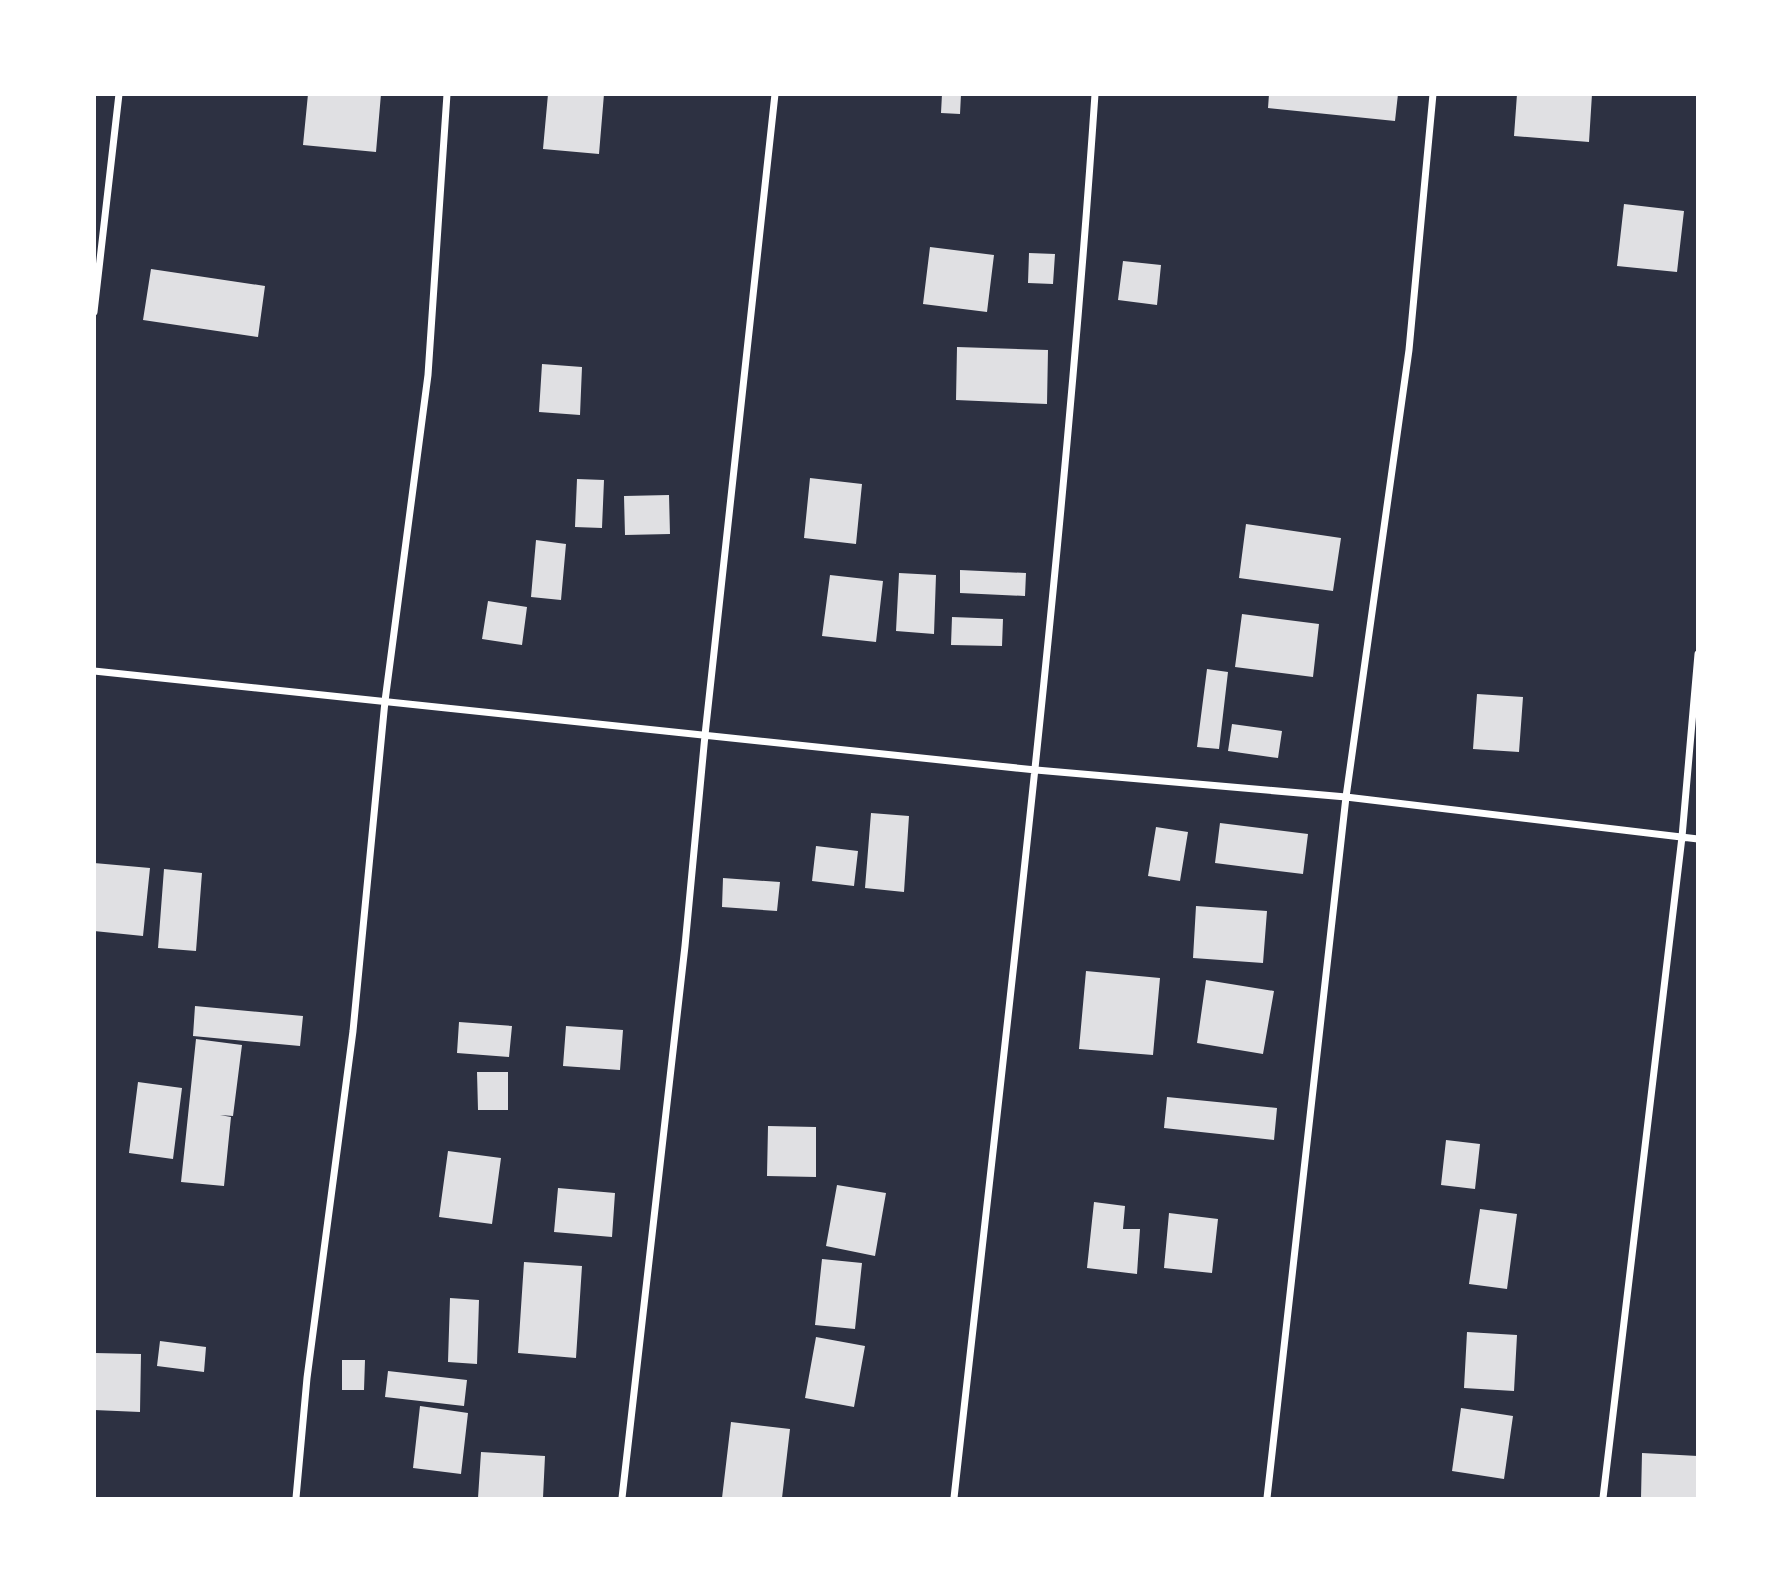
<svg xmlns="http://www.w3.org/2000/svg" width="1792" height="1593" font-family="'DejaVu Sans',sans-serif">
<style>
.building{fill:#e0e0e3}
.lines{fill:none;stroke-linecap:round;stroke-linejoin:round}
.minor{stroke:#fff;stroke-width:7}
</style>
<rect width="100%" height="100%" fill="#2d3142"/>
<!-- building -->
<path class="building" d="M308 94H381L376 152 303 145Z
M548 94H604L599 154 543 149Z
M942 94H961L960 114 941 113Z
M1269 94H1398L1395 121 1268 108Z
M1517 94H1592L1589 142 1514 136Z
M1624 204 1684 211 1677 272 1617 266Z
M930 247 994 255 987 312 923 304Z
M1029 253 1055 254 1053 284 1028 283Z
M1123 261 1161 265 1157 305 1118 300Z
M151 269 265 286 258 337 143 320Z
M957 347 1048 350 1047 404 956 400Z
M542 364 582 367 580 415 539 412Z
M810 478 862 484 856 544 804 538Z
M577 479 604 480 602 528 575 527Z
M669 495 670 534 625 535 624 496Z
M1246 524 1341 538 1333 591 1239 578Z
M536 540 566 544 561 600 531 597Z
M960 570 1026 573 1025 596 960 593Z
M899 573 936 575 934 634 896 631Z
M830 575 883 581 876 642 822 636Z
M488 601 527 607 522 645 482 639Z
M1242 614 1319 624 1313 677 1235 667Z
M952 617 1003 619 1002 646 951 645Z
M1207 669 1228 672 1219 749 1197 747Z
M1477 694 1523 697 1519 752 1473 749Z
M1232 724 1282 731 1278 758 1228 751Z
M871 813 909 816 904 892 865 888Z
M1220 823 1308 834 1303 874 1215 863Z
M1156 827 1188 832 1180 881 1148 876Z
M816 846 858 851 854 886 812 881Z
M94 863 150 868 143 936 94 931Z
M164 869 202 873 196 951 158 948Z
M723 878 780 882 777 911 722 907Z
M1196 906 1267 911 1263 963 1193 958Z
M1086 971 1160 978 1153 1055 1079 1049Z
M1206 980 1274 991 1263 1054 1197 1043Z
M195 1006 303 1016 300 1046 193 1036Z
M459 1022 512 1026 509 1057 457 1053Z
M566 1026 623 1030 620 1070 563 1066Z
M196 1039 242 1045 233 1116 220 1115 231 1117 224 1186 181 1182Z
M477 1072H508V1110H478Z
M138 1082 182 1088 173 1159 129 1153Z
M1167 1097 1277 1108 1274 1140 1164 1128Z
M768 1126 816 1127V1177L767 1176Z
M1446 1140 1480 1144 1475 1189 1441 1185Z
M448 1151 501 1158 492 1224 439 1217Z
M837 1185 886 1193 875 1256 826 1246Z
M558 1188 615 1193 612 1237 554 1232Z
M1094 1202 1125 1206 1123 1229H1140L1137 1274 1087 1268Z
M1480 1209 1517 1214 1507 1289 1469 1284Z
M1169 1213 1218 1219 1212 1273 1164 1268Z
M822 1259 862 1263 855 1329 815 1325Z
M524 1262 582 1266 576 1358 518 1353Z
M450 1298 479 1300 477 1364 448 1362Z
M1467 1332 1517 1335 1514 1391 1464 1388Z
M816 1337 865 1346 854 1407 805 1398Z
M160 1341 206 1347 204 1372 157 1366Z
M95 1353 141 1354 140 1412 94 1410Z
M342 1360H365L364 1390H342Z
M388 1371 467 1380 464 1406 385 1397Z
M420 1406 468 1413 461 1474 413 1468Z
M1461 1408 1513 1416 1504 1479 1452 1471Z
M731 1422 790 1429 782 1498H722Z
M481 1452 545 1456 543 1498H478Z
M1642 1453 1698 1456V1498H1641Z"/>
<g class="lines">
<!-- minor -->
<path class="minor" d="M94 312 119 94
M94 671 1036 770 1346 797 1698 839
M296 1498 307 1378 353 1031 385 701 428 375 447 94
M622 1498 685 946 705 735 775 94
M954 1498C1006 1031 1063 564 1095 94
M1267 1498 1346 797 1409 350 1433 94
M1603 1498 1682 837 1698 654"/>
</g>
<!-- border -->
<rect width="1792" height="1593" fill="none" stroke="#ffffff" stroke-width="192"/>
</svg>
